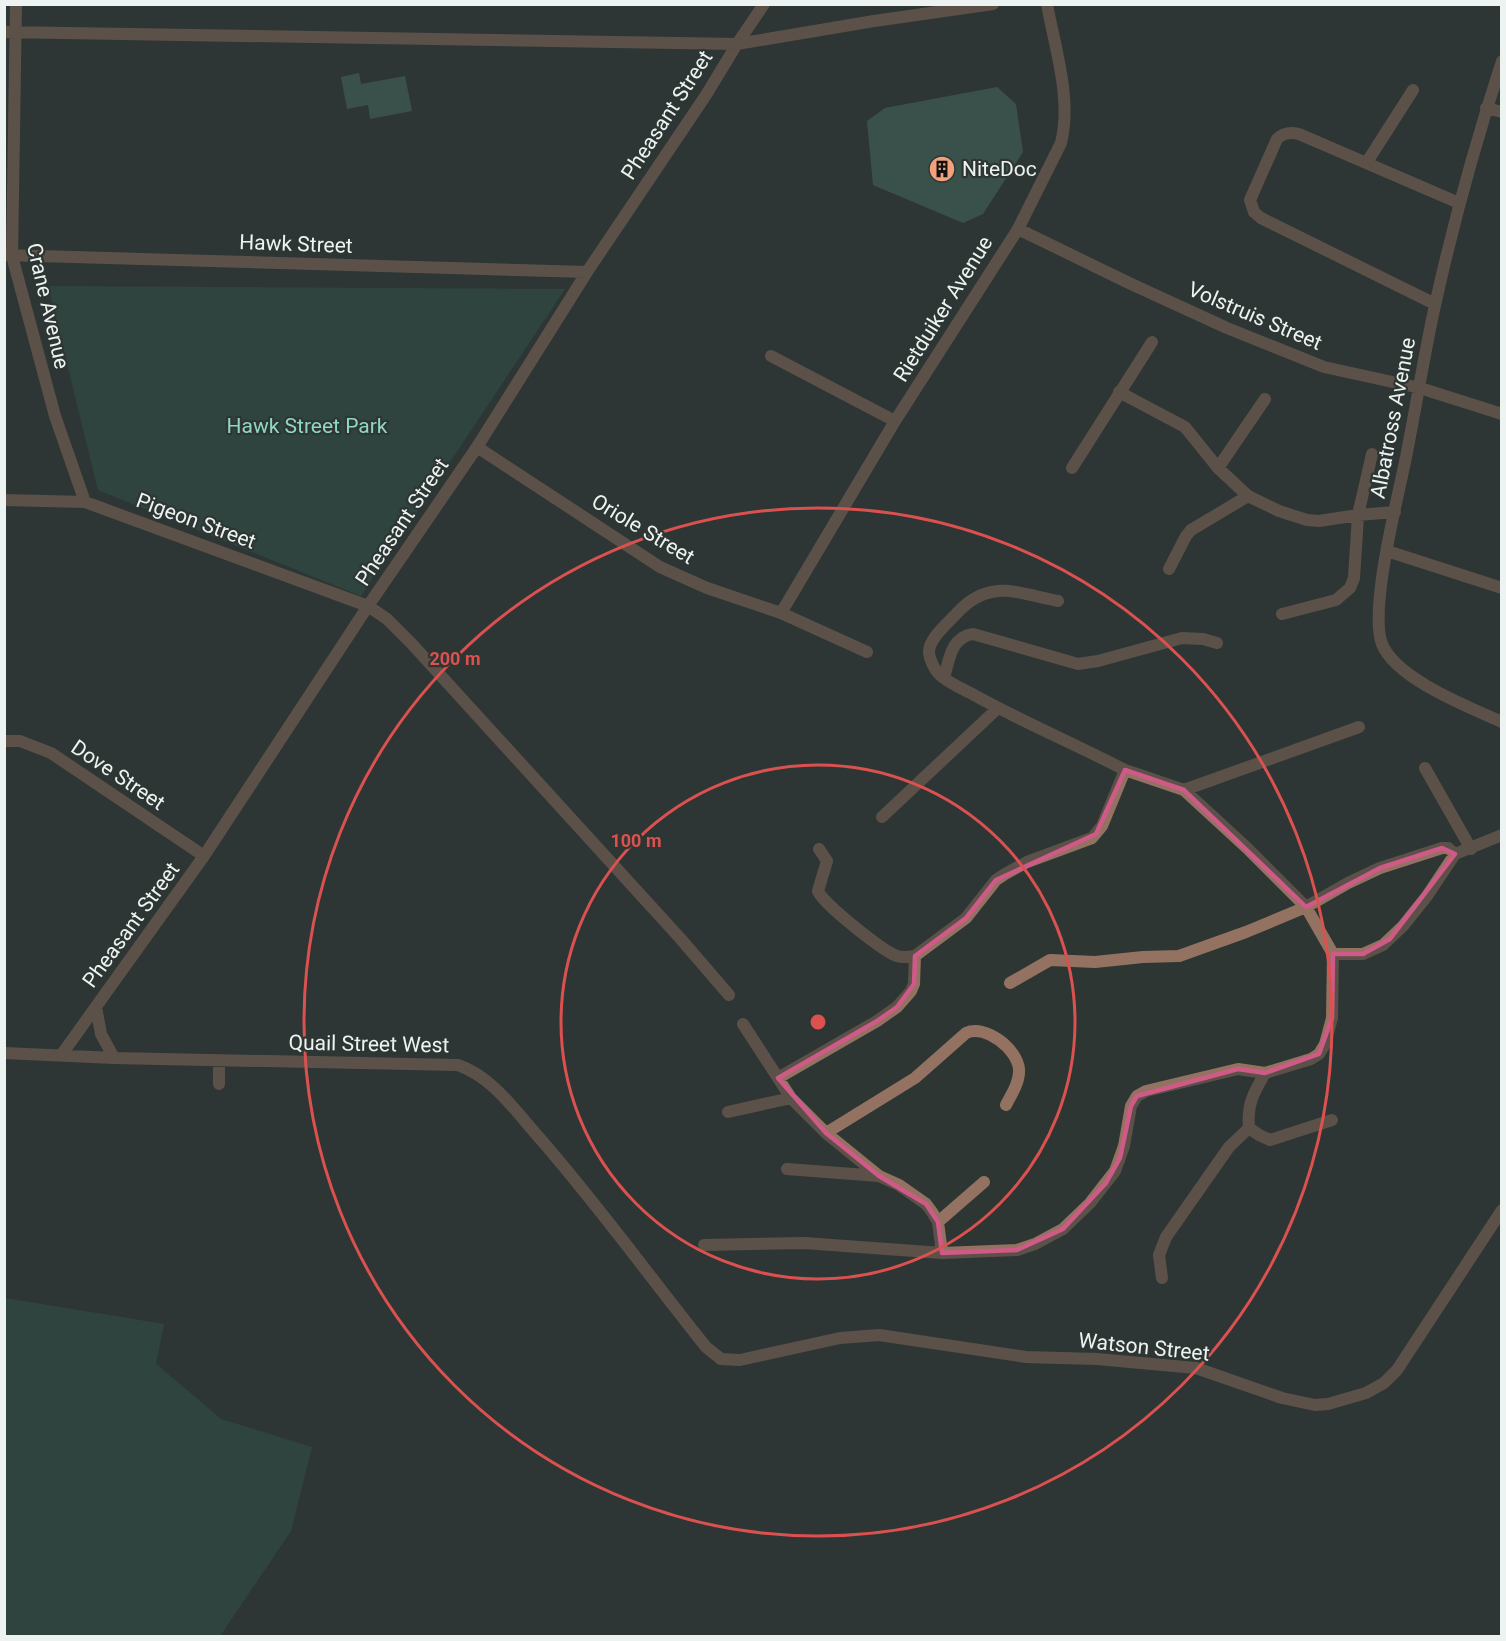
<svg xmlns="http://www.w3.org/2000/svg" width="1506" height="1641" font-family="Roboto,sans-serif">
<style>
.green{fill:#32564d}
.building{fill:#497167}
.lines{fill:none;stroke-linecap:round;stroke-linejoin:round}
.minor{stroke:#947262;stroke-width:12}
.marked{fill:none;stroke:#cf5a88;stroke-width:4.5;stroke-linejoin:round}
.ring{fill:none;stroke:#db5150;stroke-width:3}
.labels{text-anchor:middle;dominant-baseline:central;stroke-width:4.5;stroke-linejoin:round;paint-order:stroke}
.street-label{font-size:21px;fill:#edf3f1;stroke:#2e3634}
.poi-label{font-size:21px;fill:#edf3f1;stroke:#2e3634;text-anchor:start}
.park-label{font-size:21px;fill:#8ed7c4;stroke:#2e3634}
.centre{fill:#db5150;stroke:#2e3634;stroke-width:3}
.ring-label{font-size:18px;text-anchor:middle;font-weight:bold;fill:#db5150;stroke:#2e3634;stroke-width:4.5;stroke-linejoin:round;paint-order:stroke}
</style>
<rect width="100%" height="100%" fill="#2e3634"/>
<!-- green -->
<path class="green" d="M48 286 565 289 361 596 98 490Z
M5 1298 164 1324 156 1364 221 1419 312 1447 291 1531 220 1636H5Z"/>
<!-- building -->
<path class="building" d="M359 73 361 84 405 76 412 111 370 119 368 105 347 109 341 77Z
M997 87 1016 104 1023 152 983 214 963 223 873 185 867 121 885 108Z"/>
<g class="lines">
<!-- minor -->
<path class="minor" d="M16 4 12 256 55 416 85 502
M4 32 737 44 874 21 993 4
M1502 61C1476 141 1454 220 1436 301 1424 354 1416 408 1405 462 1397 501 1369 610 1382 644 1396 679 1469 707 1502 722
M1486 108 1502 112
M1367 162 1413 90
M1018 229 1129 283 1227 328 1324 367 1420 388 1502 414
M4 255 587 272
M1435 304 1261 218 1254 212 1250 200 1277 139C1283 133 1291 132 1299 134L1459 203
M771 356 895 421
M1119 392 1185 427 1218 468 1248 496 1279 511 1307 520 1319 521 1358 515 1395 512
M477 447 660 567 707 588 781 613 867 652
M1072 468 1152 342
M1218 468 1265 399
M4 500 85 502 368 606 387 619 412 644 679 937 729 995
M1387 551 1502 588
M1169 569 1186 536 1191 530 1248 496
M781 613 895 421 1018 229 1061 143C1072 98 1055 49 1047 4
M1282 614 1336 600 1350 588 1354 578 1358 515 1372 454
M944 678C949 660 951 637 973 634L1078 664 1098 661 1182 638 1203 639 1217 643
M4 741H20L51 753 204 856
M1425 768 1471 849
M1184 790 1359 727
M882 817 998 708
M819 849 827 861 818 891C822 903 884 952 897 956 903 958 909 957 915 956
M1333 954H1363L1383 945 1403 926 1427 896 1455 854 1502 835
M1010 983 1050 960 1095 962 1143 957 1179 956 1246 932 1306 907 1348 883 1380 868 1442 848H1448L1455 854
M96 1007 101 1034 114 1058
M743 1024 791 1098 826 1133 879 1176
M4 1053 114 1058 458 1065C492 1077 513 1108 536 1134 596 1202 649 1276 706 1347L721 1359 740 1360 840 1338 879 1335 1026 1357 1097 1359 1196 1368 1282 1398 1315 1405 1328 1404 1366 1393 1384 1383 1397 1370 1502 1210
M62 1054 204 856 368 606 477 447 587 272 706 95 737 44 764 4
M1265 1073C1253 1094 1247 1104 1249 1128L1259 1135 1270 1140 1332 1120
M778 1078 877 1021 897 1007 911 991 914 984 915 956 966 918 996 880 1005 874 1027 862 1092 838 1102 826 1125 770C1075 744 1023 722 974 695 963 689 948 683 939 674 934 669 930 660 929 653 928 639 948 623 957 613 989 578 1017 593 1058 601
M219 1084V1060
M728 1112 791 1098
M826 1133 915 1078 966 1033C986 1024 1017 1049 1019 1069 1020 1082 1011 1095 1006 1105
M787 1169 879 1176 899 1185 926 1204 932 1212 938 1222 942 1253
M938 1222 984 1182
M704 1245 804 1243 942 1253 1017 1250 1035 1244 1063 1229 1090 1203 1115 1171 1124 1146 1131 1106 1137 1096 1146 1091 1238 1069 1265 1073 1311 1059 1319 1054 1325 1044 1332 1018 1333 954 1306 907 1247 848 1184 790 1125 770
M1162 1278 1159 1255 1166 1237 1229 1147 1249 1128"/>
</g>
<!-- marked area -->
<path d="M0 0H1506V1641H0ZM1125 770 1184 790 1306 907 1380 868 1442 848 1455 854 1390 939 1363 954H1333L1332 1018 1319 1054 1265 1073 1238 1069 1137 1096 1131 1106 1120 1158 1106 1183 1063 1229 1017 1250 942 1253 938 1222 926 1204 879 1176 826 1133 778 1078 877 1021 897 1007 914 984 915 956 966 918 996 880 1096 834Z" fill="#2e3634" fill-opacity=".55" fill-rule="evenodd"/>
<path class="marked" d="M1125 770 1184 790 1306 907 1380 868 1442 848 1455 854 1390 939 1363 954H1333L1332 1018 1319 1054 1265 1073 1238 1069 1137 1096 1131 1106 1120 1158 1106 1183 1063 1229 1017 1250 942 1253 938 1222 926 1204 879 1176 826 1133 778 1078 877 1021 897 1007 914 984 915 956 966 918 996 880 1096 834Z"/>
<!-- distance rings -->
<g class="ring">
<circle cx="818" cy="1022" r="257"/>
<circle cx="818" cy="1022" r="514"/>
</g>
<!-- icons -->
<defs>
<symbol id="building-disc" viewBox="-11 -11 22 22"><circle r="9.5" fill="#f1a27b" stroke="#2e3634"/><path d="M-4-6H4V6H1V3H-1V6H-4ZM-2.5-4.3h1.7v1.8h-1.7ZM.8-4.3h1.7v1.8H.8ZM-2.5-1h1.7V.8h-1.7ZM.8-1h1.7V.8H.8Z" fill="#111"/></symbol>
</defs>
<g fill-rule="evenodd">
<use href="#building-disc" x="927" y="154" width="30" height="30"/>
</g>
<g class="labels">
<!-- street labels -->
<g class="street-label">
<text transform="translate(667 115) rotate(-57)">Pheasant Street</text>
<text transform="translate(296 244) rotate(2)">Hawk Street</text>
<text transform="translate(48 306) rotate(77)">Crane Avenue</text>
<text transform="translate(943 309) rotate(-58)">Rietduiker Avenue</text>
<text transform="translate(1255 316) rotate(23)">Volstruis Street</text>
<text transform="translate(1393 418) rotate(-79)">Albatross Avenue</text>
<text transform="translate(196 521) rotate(20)">Pigeon Street</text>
<text transform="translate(402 522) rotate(-56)">Pheasant Street</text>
<text transform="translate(643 529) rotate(31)">Oriole Street</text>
<text transform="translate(118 775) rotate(34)">Dove Street</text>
<text transform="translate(131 925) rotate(-54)">Pheasant Street</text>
<text transform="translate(369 1044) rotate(1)">Quail Street West</text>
<text transform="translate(1144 1347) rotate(6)">Watson Street</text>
</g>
<!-- poi labels -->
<g class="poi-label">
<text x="962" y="169">NiteDoc</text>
</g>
<!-- park labels -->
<g class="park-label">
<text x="307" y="426">Hawk Street Park</text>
</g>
</g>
<circle cx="818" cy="1022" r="9" class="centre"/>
<g class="ring-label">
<text x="455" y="665">200 m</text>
<text x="636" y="847">100 m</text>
</g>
<!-- border -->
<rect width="1506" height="1641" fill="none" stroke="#edf3f1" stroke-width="12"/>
</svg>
